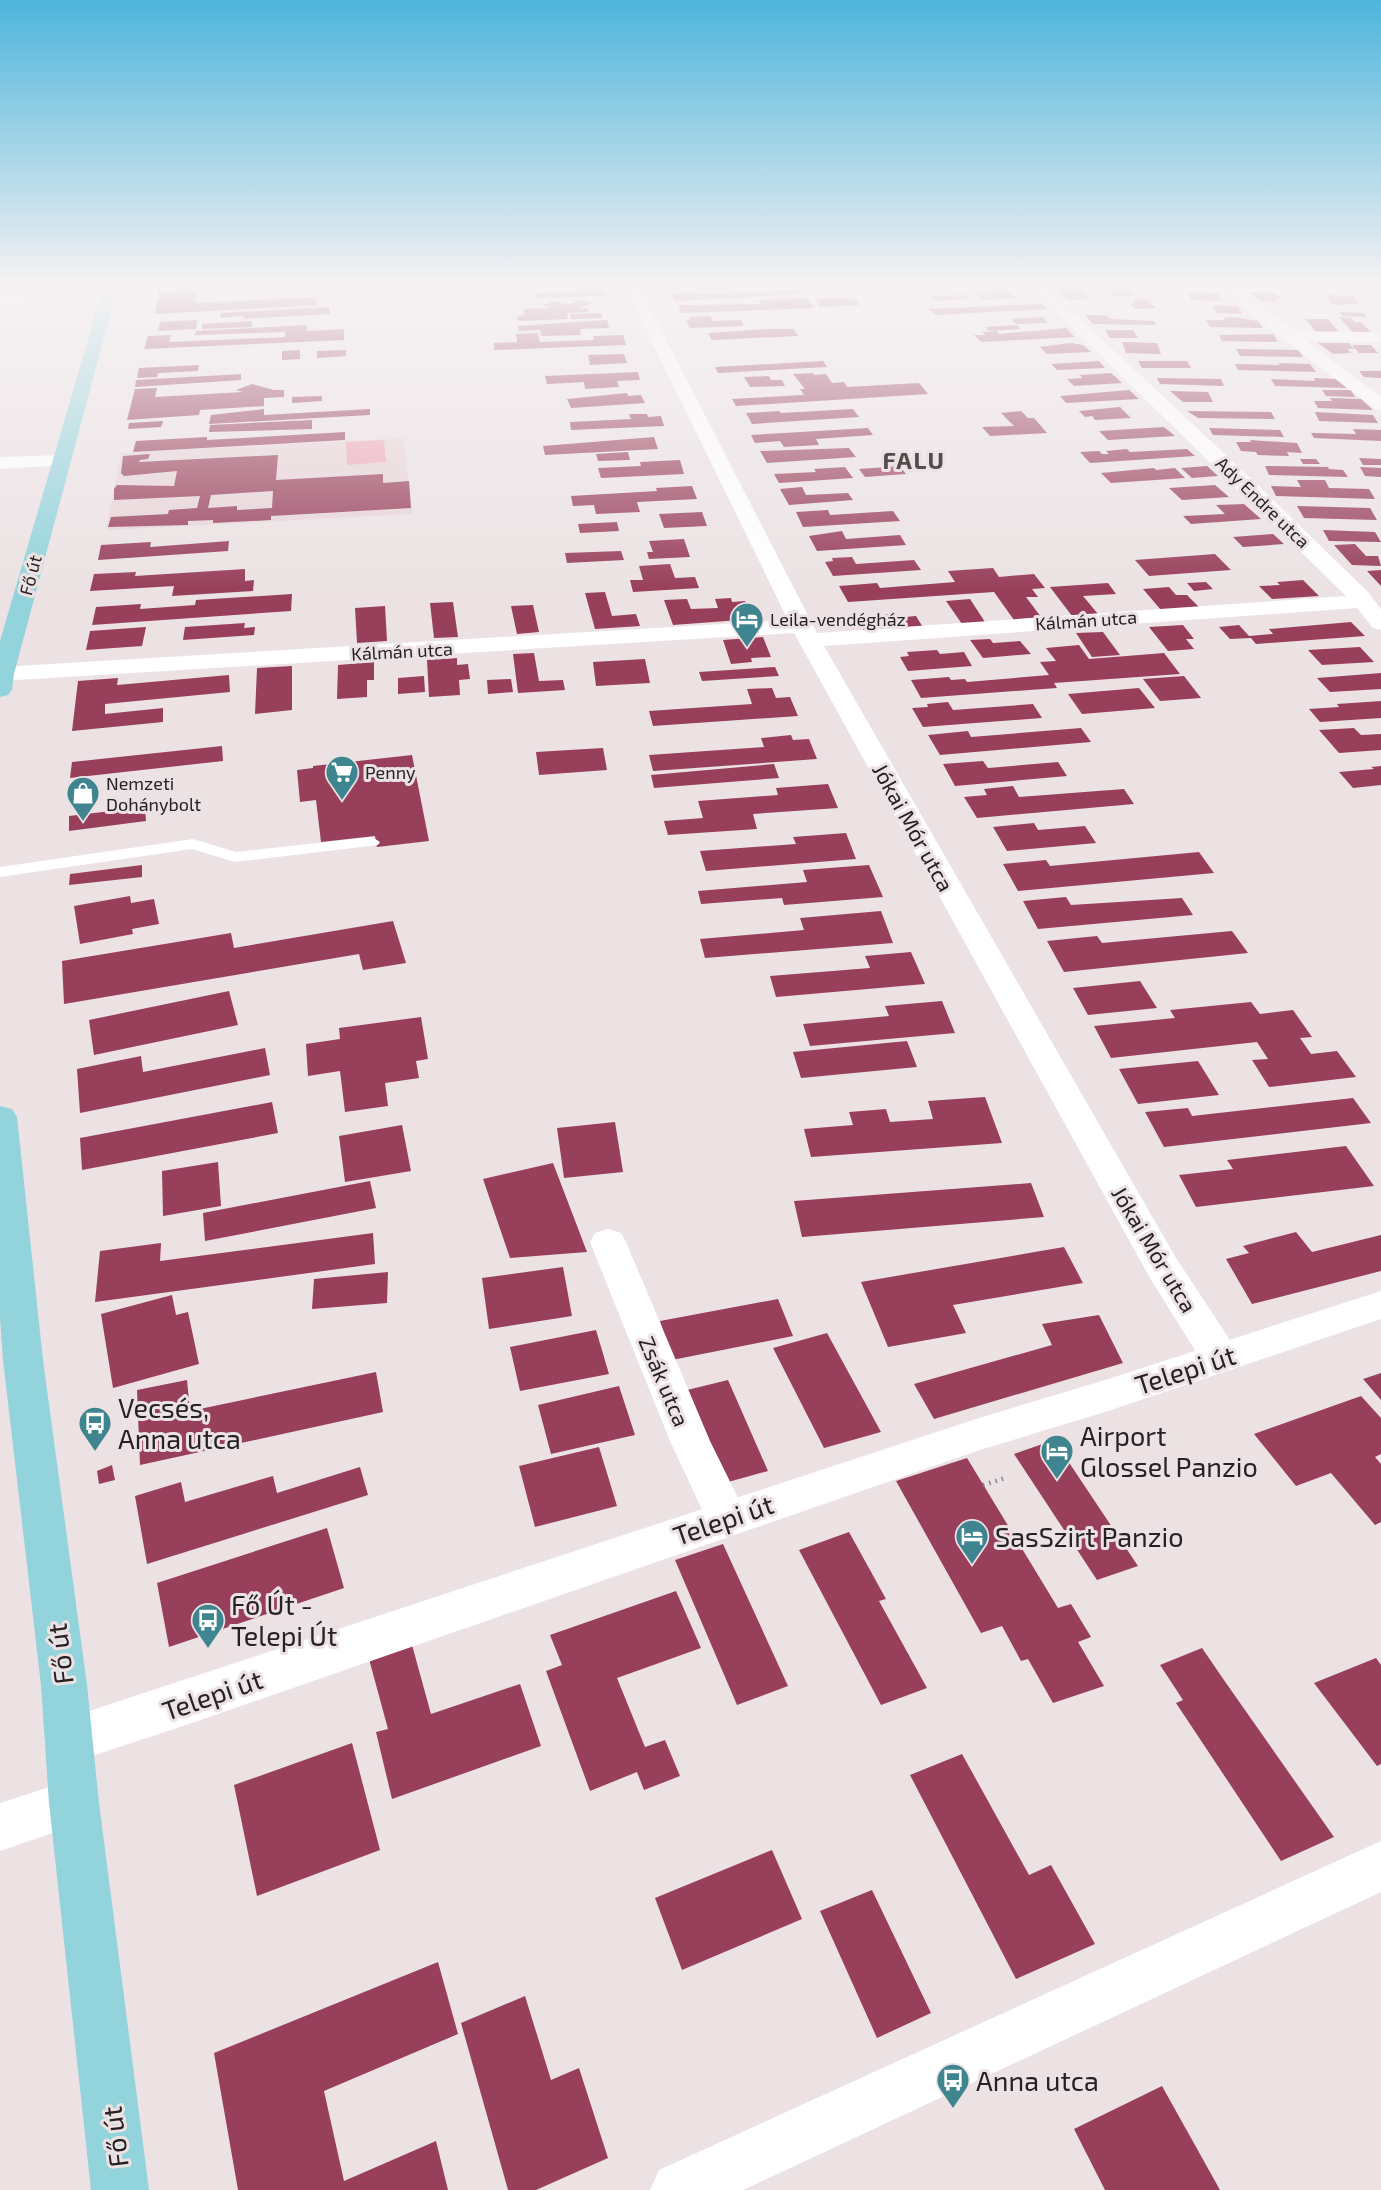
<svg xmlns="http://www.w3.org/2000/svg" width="1381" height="2190" font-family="'Exo 2',sans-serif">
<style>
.built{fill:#e7d4d8}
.green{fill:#eca7b8}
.building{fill:#983f5b;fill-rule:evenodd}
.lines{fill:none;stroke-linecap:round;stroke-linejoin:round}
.path{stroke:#898284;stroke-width:4.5;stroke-dasharray:1.5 5;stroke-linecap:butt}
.lane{fill:#fff;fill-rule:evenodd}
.street{fill:#fff;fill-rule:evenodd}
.secondary{fill:#fff;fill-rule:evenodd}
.primary{fill:#92d3dc;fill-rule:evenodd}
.labels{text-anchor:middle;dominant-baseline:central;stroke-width:6;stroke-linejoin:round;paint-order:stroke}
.far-street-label{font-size:18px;fill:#262223;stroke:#ece2e4}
.far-poi-label{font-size:18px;fill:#262223;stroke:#ece2e4;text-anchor:start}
.street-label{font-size:22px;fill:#262223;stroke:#ece2e4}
.far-district-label{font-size:24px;font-weight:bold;letter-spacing:1.5px;fill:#534b4c;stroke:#ece2e4}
.near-street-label{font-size:27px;fill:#262223;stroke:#ece2e4}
.near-poi-label{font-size:27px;fill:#262223;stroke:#ece2e4;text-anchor:start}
</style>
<rect width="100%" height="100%" fill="#ece2e4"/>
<!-- built -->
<path class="built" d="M404 438 412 514 106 530 121 453Z"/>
<!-- green -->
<path class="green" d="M384 440 386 462 347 465 346 442Z"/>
<!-- building -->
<path class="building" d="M715 285H737L739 289 718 290Z
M913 285H964V287L917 289Z
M1057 286 1082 287 1089 299 1068 300 1053 287Z
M575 287 602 288 605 296 537 298 535 293 576 291Z
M1131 288 1137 296H1114L1108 289Z
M197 289 196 303 316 297 317 305 155 314 159 291Z
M798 289 803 294 675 301 671 294 696 291 698 294Z
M1005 289 1015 298 982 300 972 291Z
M1188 292 1218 293 1221 301 1191 300Z
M1247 292H1272L1283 298H1274L1279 301 1263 302Z
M966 295 971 299 936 301 931 296Z
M1326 295 1354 296 1359 304 1333 305Z
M854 297 860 305 820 307 815 299Z
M807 298 814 308 682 313 678 305 760 304 758 300Z
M1132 299H1146L1156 308 1136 309 1130 304 1136 303Z
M581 300 593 303 578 308H587L588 312 567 313 568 319 518 321 517 316 524 315 523 309 552 308 542 305 554 301 567 305Z
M1041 304 1048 309 935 315 929 309Z
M1212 305 1238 306 1243 314 1216 313Z
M329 307 330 314 243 319 244 316 220 318 221 313Z
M1339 312 1364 313 1367 317 1342 316Z
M601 313 603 318 571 319 570 314Z
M1085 315H1106L1111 319 1154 321 1156 325 1093 324Z
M710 316 713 321 741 320 744 326 690 328 686 320 691 319 690 317Z
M1043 317 1048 323 1016 324 1011 319Z
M1233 317 1258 321 1263 328 1210 327 1206 320H1225L1224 318Z
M1339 317 1351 318 1355 322H1361L1374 335H1355Z
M1305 319H1328L1342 336 1319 335Z
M197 320 196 329 158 331 160 322Z
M607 320 609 328 580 329 581 335 541 336 540 330 519 331 518 326Z
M252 321V327L202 329V324Z
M307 325V331L344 329V340L144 349 148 336 171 335 169 342 285 337V332L195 335 196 331Z
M1016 325 1020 329 989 331 985 327Z
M1066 328 1075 337 981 342 974 335H985L982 332 997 331 999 334Z
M767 329H794L798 336 712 340 708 333Z
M1105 330H1133L1138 338H1110Z
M538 333 540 342 594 340 593 336 623 335 626 345 494 350V343L517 342 516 334Z
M1273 334 1278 342 1222 341 1219 335Z
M1122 342 1157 343 1161 354 1126 353Z
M1070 343 1083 345 1091 352 1047 354 1040 347Z
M1318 343H1349L1354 349H1347L1352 353 1333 354Z
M1352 345H1371L1378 353H1359Z
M1236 349 1299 350 1303 357 1240 356Z
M300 350V359L282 360V351Z
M346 350V356L317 358V351Z
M624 354 627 363 590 365 588 355Z
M823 361 827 367 718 373 715 367Z
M1099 361 1105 368 1057 370 1051 364Z
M1138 361H1187L1191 368H1142Z
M1278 363 1310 364 1316 372 1238 370 1235 364 1280 365Z
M199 365 198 371 158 373 157 377 137 378 139 368Z
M1359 371H1381V378L1364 377Z
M638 372 640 380 617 381 619 387 585 389 584 382 547 384 545 376Z
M813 373 814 375 826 374 832 383 844 382 847 387 919 383 928 394 736 406 732 399 804 395 800 389H805L793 374Z
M1111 373 1122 383 1074 386 1067 379 1083 378 1079 375Z
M241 374V380L135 387 136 380Z
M769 376 771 380H782L785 386 750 387 744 377Z
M1157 378 1221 379 1224 386 1160 384Z
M1314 378 1336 379 1347 388 1275 386 1271 379 1315 381Z
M252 384 274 390H284V397L264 398V406L200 410 199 415 127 420 135 389 157 388 155 397 243 392 236 390Z
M1129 390 1139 399 1066 403 1060 396Z
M1322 390H1351L1355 397 1326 396Z
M1170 391 1208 392 1213 402H1183Z
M627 393 628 396 641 395 645 403 571 408 567 399Z
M322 396V401L292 403V397Z
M1330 398 1361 399 1373 410 1318 408 1314 401H1332Z
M1120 407 1131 418 1095 420 1092 416 1085 417 1079 411Z
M264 409V415L370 409V415L209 424 211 415Z
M853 409 859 417 752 424 746 413 779 411 781 413Z
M1021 411 1028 418H1034L1047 433 990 436 982 427 1014 426 1001 413Z
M1187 411 1271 412 1275 419 1198 418Z
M1315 412 1373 415 1378 423 1319 421Z
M629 414H647L648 417 661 416 664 426 571 430 570 422 631 419Z
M312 420V429L209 432 210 425Z
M163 421 161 427 128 429 129 423Z
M1164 427 1175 436 1108 440 1099 431Z
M868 428 873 435 816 439 819 445 784 447 780 441 755 443 751 435Z
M1209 428 1280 430 1284 437 1213 435Z
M1353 429 1381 430V441L1314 438 1311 433 1356 434Z
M345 432V440L133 452 136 441 207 437V440Z
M654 437 658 449 545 455 543 446Z
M1250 440 1297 443 1302 453 1287 452 1289 456 1258 455 1256 452 1241 451 1236 442H1251Z
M849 448 856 457 767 463 760 451Z
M1127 449 1130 452 1187 449 1195 456 1090 463 1080 452 1099 451 1102 454H1109L1106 451Z
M628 452 630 460 598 461 596 454Z
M150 454 148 459 140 460 139 462 278 455 276 480 383 474V483L409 481 411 508 271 516V520L213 523V520L188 521V525L108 527 111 517 168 514 169 510 197 508 200 496 114 500V489L117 485 174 486 177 471 124 476 121 473 123 456ZM273 491 272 508 237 510V506L208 508 211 495Z
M1359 458 1381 459V465H1363Z
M1300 459H1316L1320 464H1303Z
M680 460 684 474 601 478 598 468 641 466 640 462Z
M900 466 906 474 865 477 859 469Z
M1207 466 1218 476 1192 478 1181 468Z
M1265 466 1328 467 1329 469 1343 470 1348 477 1269 475Z
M845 467 853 478 779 483 774 474 816 472 814 469Z
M1360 467 1381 468V477L1365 476Z
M1154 468 1156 470 1175 468 1185 478 1111 483 1101 473Z
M1297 480H1325L1329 488 1369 489 1375 499 1276 496 1271 486 1301 487Z
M1215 485 1229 497 1182 500 1169 488Z
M692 486 697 499 637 502 640 512 596 514 594 505 573 506 571 496 657 491 656 488Z
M802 487 806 495 848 493 853 500 789 505 780 489Z
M1244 504 1261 519 1191 524 1183 516 1225 514 1216 505Z
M1297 506 1370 508 1377 520 1304 518Z
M828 510 830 515 893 511 900 521 803 527 796 512Z
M702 512 707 526 664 528 659 514Z
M617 522 619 531 580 533 578 524Z
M1323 530 1375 532 1381 542 1329 541Z
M842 531 846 539 900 535 906 545 817 551 809 536Z
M1273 534 1284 544 1243 547 1233 537Z
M684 539 690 557 649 559 647 552H653L649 541Z
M229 541 228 551 98 560 101 545 151 542 150 547Z
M1355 544 1366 556H1378L1381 566 1352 565 1334 545Z
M621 551 624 560 567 563 565 553Z
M1215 554 1231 570 1149 576 1135 560Z
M852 557 856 564 914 560 921 570 833 576 825 562 833 561 832 558Z
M670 564 675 578 695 577 699 588 633 592 630 580H643L639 566Z
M993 568 999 577 1034 574 1045 588 1032 589 1038 597H1026L1041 617 1014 620 994 592 848 602 839 586 877 583 880 588 955 582 948 571Z
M245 569V581L254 580 253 591 172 596 174 586 90 591 94 574 136 572 135 576Z
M1381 570V586L1367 571Z
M1303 580 1319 596 1272 599 1259 586 1280 585 1277 582Z
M1206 582 1213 589 1194 591 1187 583Z
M1108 583 1116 594 1083 596 1098 614 1072 616 1050 587Z
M1169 587 1176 595H1187L1199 607 1161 610 1143 589Z
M605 592 612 616 636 614 640 626 595 629 585 593Z
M292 594 291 611 92 625 96 607 141 604 140 609 195 605 196 600Z
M731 598 732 602 745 601 753 619 673 625 664 600 687 599 691 609 718 608 715 599Z
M970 599 985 622 962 624 946 601Z
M453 602 458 637 434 638 430 603Z
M533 605 539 632 517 634 511 606Z
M385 606 387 641 357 643 355 608Z
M892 614 894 618 916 616 924 629 865 633 858 620H871L869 616Z
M1351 622 1365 636 1256 644 1251 638 1230 639 1219 627 1239 625 1249 636 1273 634 1269 629Z
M245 623 244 628 255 627 254 635 183 640 185 627Z
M1183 625 1194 639H1186L1194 649 1168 651 1149 627Z
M146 627 142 646 86 650 90 631Z
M1103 632 1120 655 1092 657 1076 633Z
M763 637 771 657 751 658 752 662 731 664 723 640Z
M990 639 993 643 1020 641 1031 654 983 658 970 640Z
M1079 645 1089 659 1164 653 1180 674 1054 683 1057 688 921 698 911 680 949 677 951 680 965 679 967 682 1049 675 1040 662 1056 661 1046 648Z
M1360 647 1374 662 1322 665 1308 650Z
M937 650 940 654 964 652 972 666 908 671 900 657 909 656 907 652Z
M534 653 539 681 563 680 565 690 518 693 513 654Z
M457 658V665L468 664 470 679 459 680 460 695 429 697 427 660Z
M645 659 650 683 596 686 593 662Z
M374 662V680H367V697L337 699 338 665Z
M292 666V710L255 714 257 668Z
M775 667 779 676 702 681 699 672Z
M1381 673V689L1330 692 1317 678Z
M229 675 230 692 105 704V714L163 708V722L72 731 78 681 118 678 117 685Z
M424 676 425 692 398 694V678Z
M1184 676 1201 698 1160 701 1143 679Z
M511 679 513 692 488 694 487 680Z
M772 688 776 698 790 697 798 716 653 726 649 711 752 704 747 689Z
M1139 688 1155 708 1082 714 1068 694Z
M1381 701V718L1320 722 1309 709 1339 707 1337 704Z
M948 702 953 710 1033 704 1042 718 923 727 912 708 928 707 927 704Z
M1081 728 1091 742 940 755 928 735 968 731 971 737Z
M1354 728 1361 735 1381 734V750L1339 753 1319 730Z
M791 735 793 740 809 739 817 759 653 771 649 755 764 747 761 738Z
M222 746 223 761 70 778 72 762Z
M603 748 607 770 539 775 536 752Z
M412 755 429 841 377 847 375 836 321 842 316 800 300 802 297 770 313 768V766Z
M983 761 988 768 1058 762 1067 776 955 786 943 764Z
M774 764 779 778 654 788 651 775Z
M1381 766V785L1353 788 1339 772 1374 769 1371 767Z
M828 784 838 808 753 814 757 829 668 835 664 821 703 818 698 801 778 795 776 788Z
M1013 786 1019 797 1124 789 1134 804 977 818 964 797 987 795 984 789Z
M145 807 146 821 69 831V816Z
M1034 823 1038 830 1085 826 1096 843 1007 851 993 827Z
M846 833 856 859 706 871 700 851 796 844 793 837Z
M1199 852 1214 873 1018 891 1003 864 1046 860 1050 866Z
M142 865V877L69 885 70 874Z
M869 865 883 897 784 905 782 898 701 904 698 891 807 882 803 870Z
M130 896 131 903 154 899 159 924 132 929 133 934 80 944 74 906Z
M1066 897 1071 905 1182 898 1193 915 1038 929 1023 901Z
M881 911 893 943 705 958 700 939 804 930 800 918Z
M393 921 406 963 363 970 359 954 64 1004 62 961 231 933 234 948Z
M1232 931 1248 953 1064 972 1047 941 1097 936 1102 943Z
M911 952 925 984 776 997 770 976 870 968 865 956Z
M1140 981 1157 1008 1088 1015 1073 988Z
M229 991 238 1025 94 1055 89 1020Z
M942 1001 955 1033 810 1046 803 1024 889 1016 885 1006Z
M1251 1002 1260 1014 1293 1010 1312 1037 1300 1038 1311 1054 1337 1051 1356 1077 1269 1087 1252 1060 1268 1059 1257 1042 1111 1058 1094 1026 1175 1018 1170 1010Z
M421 1017 428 1059 416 1061 419 1078 385 1083 388 1106 345 1112 340 1071 308 1076 306 1044 340 1039 339 1028Z
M907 1041 917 1067 801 1078 793 1052Z
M265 1048 270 1075 80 1113 77 1069 141 1056 143 1072Z
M1198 1061 1219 1095 1138 1104 1119 1069Z
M985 1097 1002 1143 811 1157 804 1129 853 1125 849 1112 886 1109 890 1122 933 1119 928 1101Z
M1353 1098 1371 1123 1164 1147 1145 1112 1188 1108 1192 1116Z
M272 1102 278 1133 82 1170 80 1138Z
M615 1122 623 1172 564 1178 557 1128Z
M402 1125 411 1171 345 1182 339 1136Z
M1346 1146 1374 1186 1196 1207 1179 1175 1233 1169 1227 1160Z
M218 1162 221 1206 163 1216 162 1171Z
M553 1163 587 1252 510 1258 483 1179Z
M370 1181 376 1208 205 1241 203 1213Z
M1031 1183 1044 1217 802 1237 794 1201Z
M1296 1232 1312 1252 1381 1235V1271L1252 1304 1226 1259 1249 1253 1243 1246Z
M373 1233 375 1264 95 1302 100 1251 161 1243 160 1261Z
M1064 1247 1083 1283 953 1305 966 1333 888 1347 861 1282Z
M563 1267 572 1316 489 1329 482 1278Z
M388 1272 387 1303 312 1309 314 1279Z
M172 1295 176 1315 188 1312 199 1364 113 1388 101 1314Z
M778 1299 793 1336 672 1360 660 1321Z
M1099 1315 1123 1363 934 1419 914 1384 1052 1345 1042 1324Z
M596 1330 609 1374 520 1391 510 1347Z
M827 1333 881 1432 824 1448 773 1348Z
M376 1372 383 1412 140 1465 137 1390 187 1380 190 1411Z
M1381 1373V1400L1363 1379Z
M728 1380 768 1471 721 1484 683 1391Z
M619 1386 635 1435 551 1454 538 1405Z
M1361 1396 1381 1418V1454L1375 1457 1381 1464V1522L1375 1525 1331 1473 1296 1486 1254 1434Z
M1054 1440 1138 1566 1097 1580 1014 1454Z
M599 1447 617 1506 535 1527 519 1466Z
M967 1458 1058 1608 1071 1604 1091 1637 1078 1642 1104 1686 1053 1703 1028 1659 1021 1661 1002 1626 981 1633 896 1481Z
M112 1465 115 1480 99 1484 97 1471Z
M360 1467 368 1495 147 1564 135 1496 181 1482 185 1502 273 1476 277 1493Z
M327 1528 344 1588 169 1647 157 1583Z
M849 1532 886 1599 879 1601 927 1688 881 1705 799 1550Z
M723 1544 788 1686 737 1705 675 1560Z
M676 1591 701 1648 617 1678 645 1747 665 1740 680 1776 644 1790 637 1772 590 1791 546 1671 562 1665 550 1635Z
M412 1645 431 1714 520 1684 541 1746 392 1799 376 1732 388 1729 369 1659Z
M1202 1648 1226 1683 1334 1837 1281 1861 1176 1703 1183 1700 1160 1665Z
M1376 1658 1381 1665V1764L1377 1766 1314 1683Z
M352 1743 380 1850 257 1896 234 1785Z
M962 1754 1029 1875 1051 1865 1095 1944 1016 1979 910 1775Z
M772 1850 802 1919 682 1970 655 1898Z
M872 1890 931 2013 877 2038 820 1911Z
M438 1962 458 2034 324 2091 344 2181 436 2141 448 2190H238L214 2053Z
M525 1996 551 2080 579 2068 608 2158 536 2190H508L461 2023Z
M1162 2086 1220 2190H1105L1074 2129Z"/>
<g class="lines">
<!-- path -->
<path class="path" d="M983 1485 1005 1478"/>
<!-- lane -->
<path class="lane" d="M372 837 380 842 378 845 235 862 192 849 0 877V867L193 839 236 852Z"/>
<!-- street -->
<path class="street" d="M624 285H638L817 633 1346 596 1029 285H1044L1261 488 1368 592 1381 609V630L1373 628 1357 608 824 646 1176 1258 1234 1346 1239 1357 1234 1368 1220 1372 1206 1368 1150 1278 794 633 0 681V667L788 620Z
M1128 285 1381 287V295L1245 292 1295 331 1381 332V342L1307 341 1381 397V410L1375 409 1283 339 1226 292 1135 289Z
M109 288 116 292 114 295 0 304V296Z
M62 455 69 457 71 461 69 465 0 469V457Z
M608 1229 621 1233 626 1242 710 1441 748 1518 742 1531 727 1536 712 1531 670 1441 590 1242 595 1233Z
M74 1779 91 1786 99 1803 91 1820 0 1851V1803Z"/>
<!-- secondary -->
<path class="secondary" d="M1381 1291V1319L1105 1412 983 1449 192 1723 68 1764 51 1757 44 1741 51 1725 68 1718 979 1418 1105 1380Z
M1381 1841V1892L743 2190H650L659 2170Z"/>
<!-- primary -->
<path class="primary" d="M104 285H118L14 674 12 690 8 695 0 697V641Z
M0 1106 12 1109 17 1117 43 1360 87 1685 99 1803 149 2190H91L49 1803 41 1685 3 1360 0 1318Z"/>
</g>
<!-- sky -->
<linearGradient id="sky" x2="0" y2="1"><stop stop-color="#4db5dc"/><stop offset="0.48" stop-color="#f6f2f3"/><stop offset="1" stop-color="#f6f2f3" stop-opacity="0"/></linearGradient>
<rect width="1381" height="591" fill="url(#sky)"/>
<!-- icons -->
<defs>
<symbol id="hotel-pin" viewBox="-11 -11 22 30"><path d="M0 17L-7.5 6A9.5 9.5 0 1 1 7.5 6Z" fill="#3e858f" stroke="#ece2e4"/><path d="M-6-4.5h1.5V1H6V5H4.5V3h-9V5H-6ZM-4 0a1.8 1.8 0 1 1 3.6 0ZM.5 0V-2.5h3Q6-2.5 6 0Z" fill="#fff"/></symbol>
<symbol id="supermarket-pin" viewBox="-11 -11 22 30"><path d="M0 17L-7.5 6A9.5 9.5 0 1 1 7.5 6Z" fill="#3e858f" stroke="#ece2e4"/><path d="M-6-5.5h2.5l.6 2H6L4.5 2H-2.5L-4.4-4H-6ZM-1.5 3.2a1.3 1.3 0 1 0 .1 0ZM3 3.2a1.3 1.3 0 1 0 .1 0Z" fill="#fff"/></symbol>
<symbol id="shop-pin" viewBox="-11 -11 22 30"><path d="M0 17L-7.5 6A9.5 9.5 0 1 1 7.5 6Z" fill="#3e858f" stroke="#ece2e4"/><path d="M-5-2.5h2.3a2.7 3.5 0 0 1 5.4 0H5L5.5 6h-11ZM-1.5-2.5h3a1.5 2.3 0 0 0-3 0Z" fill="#fff"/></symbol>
<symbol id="bus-pin" viewBox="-11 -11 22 30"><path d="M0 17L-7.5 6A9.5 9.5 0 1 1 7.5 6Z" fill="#3e858f" stroke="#ece2e4"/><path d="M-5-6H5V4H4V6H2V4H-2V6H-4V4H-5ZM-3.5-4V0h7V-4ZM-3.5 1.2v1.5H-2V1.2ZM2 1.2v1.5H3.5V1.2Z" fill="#fff"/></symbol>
</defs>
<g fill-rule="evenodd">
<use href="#hotel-pin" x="728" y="600" width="38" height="52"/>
<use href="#supermarket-pin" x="323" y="753" width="38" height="52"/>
<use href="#shop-pin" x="64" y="774" width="38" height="52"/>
<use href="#bus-pin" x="76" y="1404" width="38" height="52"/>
<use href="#hotel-pin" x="1038" y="1432" width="38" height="52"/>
<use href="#hotel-pin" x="953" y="1517" width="38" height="52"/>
<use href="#bus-pin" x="189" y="1601" width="38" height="52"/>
<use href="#bus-pin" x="934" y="2061" width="38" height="52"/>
</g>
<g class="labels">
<!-- far-street labels -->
<g class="far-street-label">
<text transform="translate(1263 502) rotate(44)">Ady Endre utca</text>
<text transform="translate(30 575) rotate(-75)">Fő út</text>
<text transform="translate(1086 620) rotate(-4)">Kálmán utca</text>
<text transform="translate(402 651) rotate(-3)">Kálmán utca</text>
</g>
<!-- far-poi labels -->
<g class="far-poi-label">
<text x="770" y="619">Leila-vendégház</text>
<text x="365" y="772">Penny</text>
<text x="106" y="783">Nemzeti<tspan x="106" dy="21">Dohánybolt</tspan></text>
</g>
<!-- street labels -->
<g class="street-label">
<text transform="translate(914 827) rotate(61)">Jókai Mór utca</text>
<text transform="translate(1155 1249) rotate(59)">Jókai Mór utca</text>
<text transform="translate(665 1381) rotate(67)">Zsák utca</text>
</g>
<!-- far-district labels -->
<g class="far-district-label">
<text x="914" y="459">FALU</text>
</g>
<!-- near-street labels -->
<g class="near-street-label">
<text transform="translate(1185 1369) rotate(-18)">Telepi út</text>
<text transform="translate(723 1519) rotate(-19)">Telepi út</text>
<text transform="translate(59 1654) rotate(-97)">Fő út</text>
<text transform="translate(212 1694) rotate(-19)">Telepi út</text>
<text transform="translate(114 2137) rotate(-97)">Fő út</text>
</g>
<!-- near-poi labels -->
<g class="near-poi-label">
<text x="118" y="1407">Vecsés,<tspan x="118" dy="31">Anna utca</tspan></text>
<text x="1080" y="1435">Airport<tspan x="1080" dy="31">Glossel Panzio</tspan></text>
<text x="995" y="1536">SasSzirt Panzio</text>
<text x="231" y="1604">Fő Út -<tspan x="231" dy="31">Telepi Út</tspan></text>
<text x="976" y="2080">Anna utca</text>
</g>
</g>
</svg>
